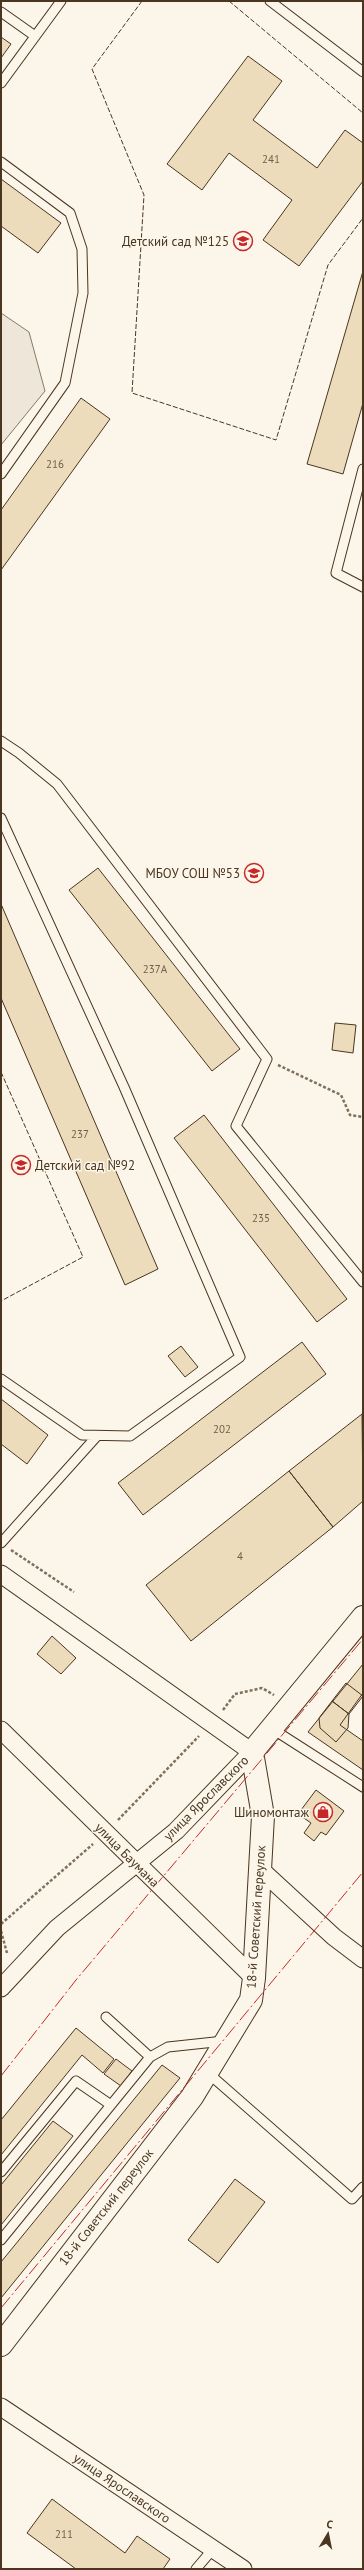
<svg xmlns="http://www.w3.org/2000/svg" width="364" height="2570" font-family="'PT Sans',sans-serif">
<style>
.green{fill:#ede6d9;stroke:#887966}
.building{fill:#ecdcbc;stroke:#4a3520}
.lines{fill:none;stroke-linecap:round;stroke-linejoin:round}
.service-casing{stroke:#4a3520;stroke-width:11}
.minor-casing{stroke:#4a3520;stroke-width:19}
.tertiary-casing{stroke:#4a3520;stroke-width:24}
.path{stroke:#7f6f5c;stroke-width:2.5;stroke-dasharray:3 2;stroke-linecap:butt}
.service{stroke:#fbf6e9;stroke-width:9}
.minor{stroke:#fbf6e9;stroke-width:17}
.tertiary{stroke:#fbf6e9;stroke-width:22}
.fence{stroke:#4a3520;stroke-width:1;stroke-dasharray:5 2;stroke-linecap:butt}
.power{stroke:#c62828;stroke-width:1;stroke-dasharray:14 3 2 3;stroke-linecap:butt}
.labels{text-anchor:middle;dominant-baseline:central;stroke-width:3;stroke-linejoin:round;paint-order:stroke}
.number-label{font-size:11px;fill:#725f47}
.poi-label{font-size:13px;fill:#4a3520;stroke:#fbf6e9;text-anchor:end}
.street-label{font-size:13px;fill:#4a3520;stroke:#fbf6e9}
</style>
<rect width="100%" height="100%" fill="#fbf6e9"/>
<!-- green -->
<path class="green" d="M1 313 29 332 45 391 1 445Z"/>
<!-- building -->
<path class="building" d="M1 37 11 44 1 58Z
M248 56 282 81 253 120 317 168 345 130 363 143V181L299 266 263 240 292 200 229 153 202 190 167 164Z
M1 179 61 223 38 253 1 226Z
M363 271V403L343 474 307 464Z
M81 398 110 419 1 570V510Z
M98 868 240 1049 212 1071 69 890Z
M1 904 158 1269 125 1285 1 998Z
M335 1023 356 1025 353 1053 332 1050Z
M204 1115 347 1299 317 1322 174 1138Z
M302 1342 326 1374 143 1515 118 1483Z
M181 1346 198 1367 185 1377 168 1356Z
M1 1399 48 1435 27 1464 1 1444Z
M362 1414 363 1501 333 1527 289 1471Z
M289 1471 333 1527 191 1641 146 1585Z
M52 1636 76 1658 61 1674 37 1654Z
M363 1664V1693L340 1725 363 1741V1770L308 1732Z
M346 1683 363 1696 349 1714 332 1701Z
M332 1701 349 1714 348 1728 336 1742 320 1728 319 1718Z
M316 1790 344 1811 326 1835 321 1832 314 1841 304 1833 311 1823 298 1814Z
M76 2028 114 2059 103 2073 82 2055 1 2155V2120Z
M116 2059 132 2071 121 2086 104 2074Z
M162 2065 180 2078 1 2298V2262Z
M53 2121 73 2136 1 2225V2185Z
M235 2179 265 2202 218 2263 188 2240Z
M52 2499 125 2553 137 2536 170 2559 163 2569H76L27 2533Z"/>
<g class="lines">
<defs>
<path id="service" d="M270 1 363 72
M1 12 35 36
M1 83 61 1
M1 162 70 213 82 249 83 293 65 383 1 474
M363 469 336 573 363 587
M1 741 19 753 57 784 267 1059 236 1126 363 1282
M1 818 124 1087 240 1357 130 1436 82 1435 1 1379
M1 1543 97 1436
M271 1728 363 1787
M106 2017 150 2057
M208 2073 352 2199 363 2187
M1 2172 76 2081 111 2105
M1 2240 150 2057 168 2047 224 2041
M196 2569 213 2549"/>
<path id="minor" d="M1 1574 252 1752 176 1831 57 1928 1 1988
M1 1730 254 1978
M259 1868 334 1937 363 1959
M1 2407 243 2569"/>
<path id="tertiary" d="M1 2345 192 2097 251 2000 254 1978 263 1816 252 1752 363 1617"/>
</defs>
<!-- service casing -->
<use href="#service" class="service-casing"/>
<!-- minor casing -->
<use href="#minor" class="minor-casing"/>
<!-- tertiary casing -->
<use href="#tertiary" class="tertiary-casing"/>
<!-- path -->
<path class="path" d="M278 1065 341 1095 350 1115 363 1117
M11 1550 74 1592
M223 1710 235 1694 262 1688 274 1695
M118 1820 199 1736
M1 1924 93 1844
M1 1931 7 1953"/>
<!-- service -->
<use href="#service" class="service"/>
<!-- minor -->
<use href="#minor" class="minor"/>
<!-- tertiary -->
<use href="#tertiary" class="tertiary"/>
<!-- fence -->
<path class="fence" d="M142 1 92 69 144 195 132 393 276 440 328 265 363 218
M229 1 363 113
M1 1072 83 1257 1 1301"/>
<!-- power -->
<path class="power" d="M1 2076 76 1980 363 1639
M1 2308 363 1872"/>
</g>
<!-- icons -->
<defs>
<symbol id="school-ring" viewBox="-11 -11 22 22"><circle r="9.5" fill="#fbf6e9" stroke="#c62828" stroke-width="1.5"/><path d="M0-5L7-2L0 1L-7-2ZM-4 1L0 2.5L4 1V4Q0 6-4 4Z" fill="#c62828"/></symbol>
<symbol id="shop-ring" viewBox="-11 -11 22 22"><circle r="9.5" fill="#fbf6e9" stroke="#c62828" stroke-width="1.5"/><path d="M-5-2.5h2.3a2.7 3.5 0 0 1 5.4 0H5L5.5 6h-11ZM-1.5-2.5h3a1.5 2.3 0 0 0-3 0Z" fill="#c62828"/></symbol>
</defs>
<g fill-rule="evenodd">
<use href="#school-ring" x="232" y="230" width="22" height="22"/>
<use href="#school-ring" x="243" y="862" width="22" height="22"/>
<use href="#school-ring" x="10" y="1154" width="22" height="22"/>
<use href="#shop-ring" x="312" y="1801" width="22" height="22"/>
</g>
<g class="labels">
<!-- number labels -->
<g class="number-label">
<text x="271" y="159">241</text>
<text x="55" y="464">216</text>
<text x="155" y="969">237А</text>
<text x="80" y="1134">237</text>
<text x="261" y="1218">235</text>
<text x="222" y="1429">202</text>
<text x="240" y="1556">4</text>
<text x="64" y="2534">211</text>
</g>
<!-- poi labels -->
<g class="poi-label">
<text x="229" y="241">Детский сад №125</text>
<text x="240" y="873">МБОУ СОШ №53</text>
<text x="35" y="1165" text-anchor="start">Детский сад №92</text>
<text x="309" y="1812">Шиномонтаж</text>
</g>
<!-- street labels -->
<g class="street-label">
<text transform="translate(206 1798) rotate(-45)">улица Ярославского</text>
<text transform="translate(127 1855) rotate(45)">улица Баумана</text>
<text transform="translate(256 1917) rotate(-86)">18-й Советский переулок</text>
<text transform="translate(106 2207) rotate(-52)">18-й Советский переулок</text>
<text transform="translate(122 2488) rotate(34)">улица Ярославского</text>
</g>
</g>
<!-- border -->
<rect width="364" height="2570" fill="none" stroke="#4a3520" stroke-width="4"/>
<!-- north arrow -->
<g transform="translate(328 2534) rotate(10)" stroke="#fbf6e9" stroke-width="3" paint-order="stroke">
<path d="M0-3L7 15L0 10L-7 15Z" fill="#4a3520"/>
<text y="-6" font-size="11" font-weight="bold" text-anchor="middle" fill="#4a3520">С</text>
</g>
</svg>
